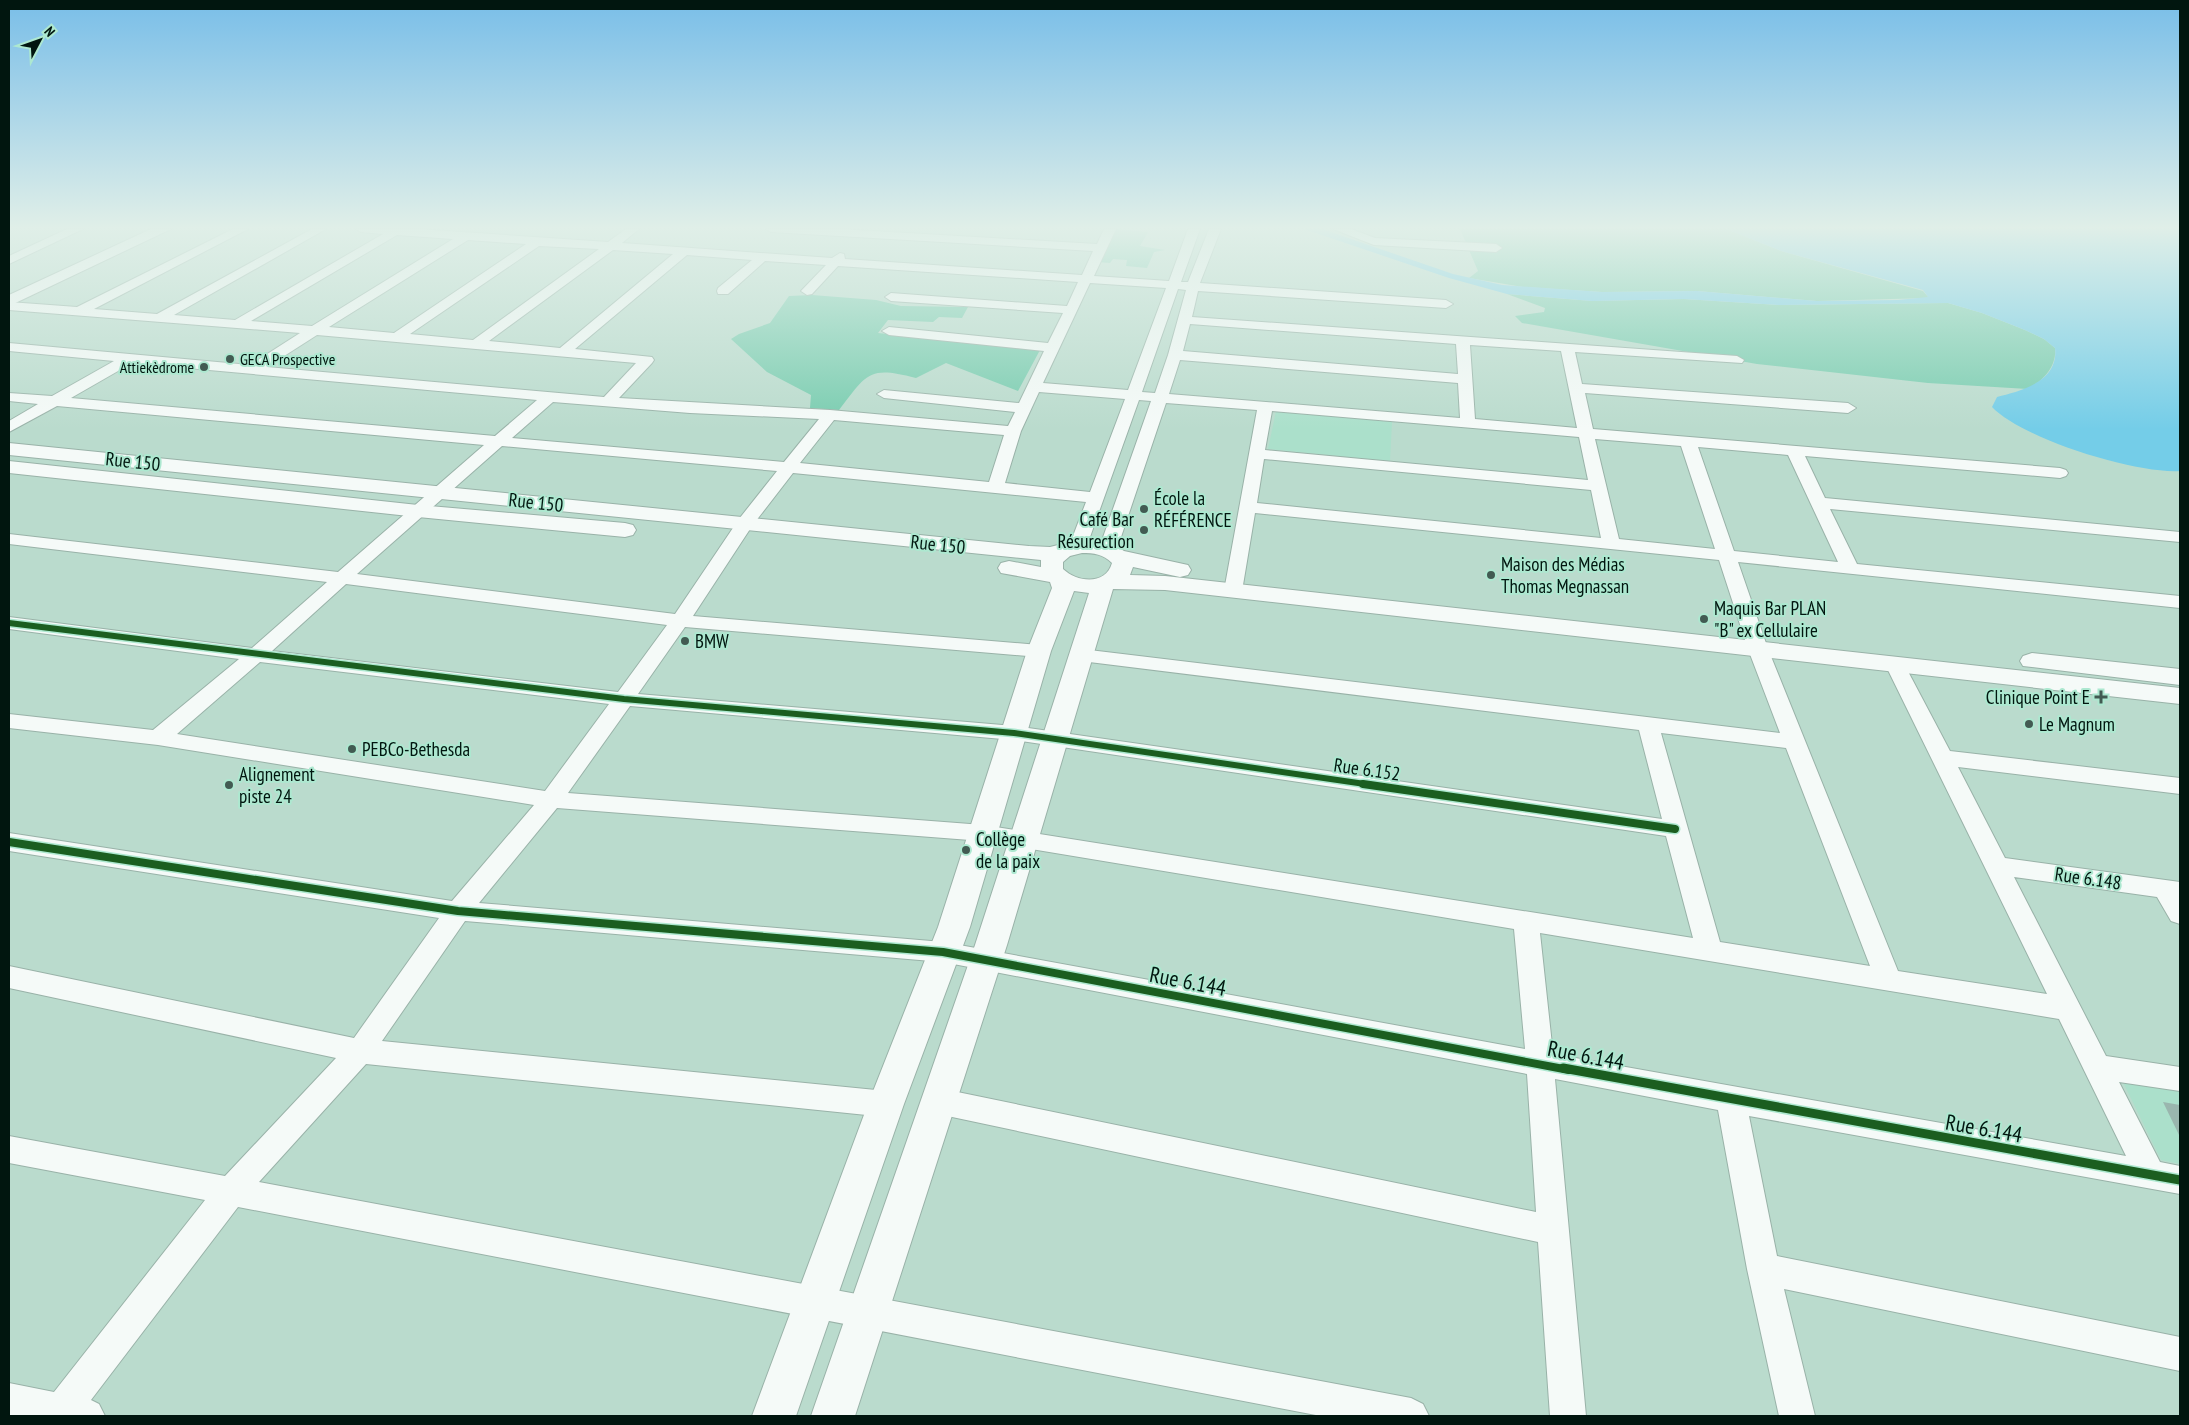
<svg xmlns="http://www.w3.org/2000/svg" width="2189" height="1425" font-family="'PT Sans Narrow',sans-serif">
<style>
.built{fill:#abe0cb}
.green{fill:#78ccaf}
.water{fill:#74cde8}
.building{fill:#9ab6ae}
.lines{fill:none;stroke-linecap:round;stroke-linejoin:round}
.minor-casing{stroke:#99b2a8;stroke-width:2}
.major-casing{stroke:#99b2a8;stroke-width:2}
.minor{fill:#f5faf8;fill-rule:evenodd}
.major{fill:#f5faf8;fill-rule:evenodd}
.cycleway-far2-casing{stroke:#ade8d0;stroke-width:9}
.cycleway-far1-casing{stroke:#ade8d0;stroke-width:11}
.cycleway-casing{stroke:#ade8d0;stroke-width:12}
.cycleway-far2{stroke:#1b5e20;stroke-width:6}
.cycleway-far1{stroke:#1b5e20;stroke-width:8}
.cycleway{stroke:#1b5e20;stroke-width:9}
.poi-dot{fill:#425b52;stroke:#ade8d0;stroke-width:2}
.labels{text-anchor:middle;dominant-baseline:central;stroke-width:4;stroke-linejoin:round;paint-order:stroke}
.far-poi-label{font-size:16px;fill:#01160f;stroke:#ade8d0;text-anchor:start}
.street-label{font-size:19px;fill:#01160f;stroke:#ade8d0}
.poi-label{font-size:19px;fill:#01160f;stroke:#ade8d0;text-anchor:start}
.near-street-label{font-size:22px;fill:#01160f;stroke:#ade8d0}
</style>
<rect width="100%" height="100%" fill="#badbcd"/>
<!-- built -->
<path class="built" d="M1276 411 1392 422 1390 461 1268 449Z
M2122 1080 2180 1089V1164L2161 1160Z"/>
<!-- green -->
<path class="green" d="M1114 229 1148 232 1140 246 1165 250 1154 252 1147 268 1126 266 1127 260 1113 259 1110 263 1098 262Z
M1460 229H1726L1781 251 1923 291 1929 298 1817 301 1697 291 1602 292 1523 287 1469 278 1478 271Z
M1507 294 1592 301 1684 299 1779 305 1948 303 1982 313 2025 330 2044 339 2055 348C2057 366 2043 381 2028 389L1928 383 1757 364 1522 323 1515 316 1544 312 1545 308Z
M812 295 876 300 901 306 968 307 962 318 939 317 933 322 888 320 878 333 1040 350 1018 391 946 363 916 378C868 366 868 373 839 410L810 408 811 395 767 372 731 339 739 334 770 323 789 296Z"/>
<!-- water -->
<path class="water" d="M1304 229H1322L1453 274 1502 285 1602 292 1697 291 1817 301 1898 300 1928 297 1923 290 1781 251 1726 229H2180V471C2135 474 2023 439 1992 407L1997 397C2022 391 2059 381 2055 348L2044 339 2025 330 1982 313 1948 303 1779 305 1684 299 1592 301 1507 294 1449 278Z"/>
<!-- building -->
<path class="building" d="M2163 1102 2180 1105V1137Z"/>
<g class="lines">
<defs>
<path id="minor" d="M67 229H83L9 264V256Z
M233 229H248L94 309 157 314 312 229H326L174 315 235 320 383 234 361 232 356 229H418L608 242 626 229H639L622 243 832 258 840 253 844 254 845 259 1082 275 1093 251 771 232 766 229H839L1097 244 1104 229H1116L1094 276 1169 281 1188 229H1200L1181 282H1188L1209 229H1221L1200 283 1446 300 1453 304 1446 308 1198 291 1192 317 1737 356 1744 360 1742 363 1575 352 1582 384 1848 403 1856 408 1848 413 1585 393 1593 429 2060 468 2066 470 2068 473 2066 476 2060 478 1805 456 1825 498 2180 532V542L1830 509 1857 564 2180 596V608L1738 562 1768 649 1898 971 2047 994 1885 664 1888 660 1895 658 1902 660 1950 751 2180 778V794L1958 767 2005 858 2180 882V924L2171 921 2157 897 2014 877 2106 1056 2180 1067V1091L2119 1082 2160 1162 2180 1166V1194L1749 1116 1777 1256 2180 1337V1371L1784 1289 1815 1416H1779L1747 1269 1718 1110 1555 1079 1586 1416H1550L1538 1242 938 1114 928 1110 923 1101 928 1092 938 1088 1536 1212 1527 1074 943 962 465 921 382 1041 886 1091 896 1095 901 1104 896 1113 886 1117 366 1064 259 1182 1411 1398 1423 1404 1429 1416H1321L238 1207 91 1400 99 1404 105 1416H9V1383L54 1392 205 1200 9 1163V1136L225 1176 336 1058 9 988V966L354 1038 439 918 9 851V833L452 901 534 805 158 745 9 728V714L153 730 239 659 9 629V617L252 648 327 582 9 544V534L338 572 484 445 57 406 9 432V421L38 404 9 401V393L52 396 114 361 9 351V343L250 365 300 333 9 310V302L77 307ZM397 235 453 239 312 326 251 321ZM468 240 526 244 394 333 329 327ZM539 246 599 249 473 340 410 334ZM613 250 673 254 560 348 489 341ZM687 255 752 260 718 288 717 291 718 294H728L765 261 826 265 801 291 807 295 812 294 838 266 1078 282 1067 306 891 293 885 297 891 301 1063 313 1048 343 889 327 882 331 889 335 1044 351 1019 403 884 390 877 394 884 398 1015 412 1008 426 830 410 619 398 652 363 654 360 652 357 575 349ZM1090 283 1166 288 1128 390 1043 383ZM1178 289 1186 290 1168 355 1155 393 1142 392ZM1190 324 1456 344 1458 374 1183 351ZM317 335 636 363 604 397 267 367ZM1470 345 1561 351 1577 428 1475 419ZM1180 360 1458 383 1460 418 1169 394ZM132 363 537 400 495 436 71 398ZM1039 392 1125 399 1090 492 1005 483 1021 431ZM1139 400 1151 401 1101 543 1104 554H1116L1119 543 1166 403 1257 410 1224 591 1226 595H1240L1242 591 1255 513 1719 560 1748 649 1780 733 1081 649 1074 651 1071 655 1074 659 1081 661 1639 730 1662 819 1014 726 638 694 685 627 1039 657 1046 655 1049 651 1046 647 1039 645 693 616 752 526 793 473 1086 502 1073 536 1063 548 1066 552H1078L1090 537ZM553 402 690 413 819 419 784 462 512 438ZM1272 411 1579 437 1588 480 1265 450ZM834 420 1004 435 989 482 800 463ZM1595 439 1681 446 1715 549 1619 539ZM502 446 777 471 739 519 675 614 357 574ZM1698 447 1788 455 1838 562 1734 551ZM1264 459 1591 490 1601 538 1257 503ZM346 584 667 625 618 692 272 651ZM260 662 609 704 545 791 177 734ZM630 706 1014 740 1666 836 1693 938 983 825 568 793ZM1661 733 1786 748 1870 966 1720 942ZM557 808 983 841 1514 929 1525 1049 943 942 479 903ZM1540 933 2059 1019 2126 1156 1553 1054Z
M1333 229H1351L1375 238 1496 244 1502 248 1496 252 1374 245Z"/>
<path id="major" d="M151 229H171L9 306V295Z
M9 443 1029 546 1050 547 1082 539 1094 540 1113 544 1124 551 1188 565 1191 570 1188 575 1180 577 1133 567 1130 575 1165 576 2180 688V704L1165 590 1113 589 1007 945 855 1416H811L975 945 1089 593 1074 591 1051 651 970 927 904 1104 796 1416H752L868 1104 938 927 1027 651 1052 588 1050 582 1001 573 998 568 1001 563 1009 561 1041 567V560L9 455ZM1082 553C1094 553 1103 554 1112 563 1106 585 1078 583 1063 569V562L1070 556Z
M9 461 418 505 625 523 633 525 636 530 633 535 625 537 418 517 9 473Z
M2032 653 2180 669V685L2023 666 2020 661 2023 656Z"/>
</defs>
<!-- minor casing -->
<use href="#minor" class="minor-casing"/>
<!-- major casing -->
<use href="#major" class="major-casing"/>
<!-- minor -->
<use href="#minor" class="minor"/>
<!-- major -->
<use href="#major" class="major"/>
<defs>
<path id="cycleway-far2" d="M9 623 624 699 1014 733 1372 785"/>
<path id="cycleway-far1" d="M1363 784 1675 829
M9 842 458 911 943 952 1569 1070"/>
<path id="cycleway" d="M1563 1068 2180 1180"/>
</defs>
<!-- cycleway-far2 casing -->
<use href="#cycleway-far2" class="cycleway-far2-casing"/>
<!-- cycleway-far1 casing -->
<use href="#cycleway-far1" class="cycleway-far1-casing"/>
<!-- cycleway casing -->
<use href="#cycleway" class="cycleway-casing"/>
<!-- cycleway-far2 -->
<use href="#cycleway-far2" class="cycleway-far2"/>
<!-- cycleway-far1 -->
<use href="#cycleway-far1" class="cycleway-far1"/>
<!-- cycleway -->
<use href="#cycleway" class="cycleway"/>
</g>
<!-- sky -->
<linearGradient id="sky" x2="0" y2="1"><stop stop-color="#79bee8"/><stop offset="0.53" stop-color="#e0efe8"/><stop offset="1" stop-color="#e0efe8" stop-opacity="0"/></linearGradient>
<rect width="2189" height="429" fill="url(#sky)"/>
<!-- markers -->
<g class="poi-dot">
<circle cx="230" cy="359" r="5"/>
<circle cx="204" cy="367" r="5"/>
<circle cx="1144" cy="509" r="5"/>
<circle cx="1144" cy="530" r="5"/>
<circle cx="1491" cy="575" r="5"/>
<circle cx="1704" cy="619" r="5"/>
<circle cx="685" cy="641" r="5"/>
<path d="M2098.5 689.5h5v5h5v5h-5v5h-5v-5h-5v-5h5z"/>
<circle cx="2029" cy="724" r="5"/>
<circle cx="352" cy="749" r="5"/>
<circle cx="229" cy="785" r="5"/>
<circle cx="966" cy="850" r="5"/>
</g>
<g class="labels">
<!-- far-poi labels -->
<g class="far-poi-label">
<text x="240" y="359">GECA Prospective</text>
<text x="194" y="367" text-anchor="end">Attiekèdrome</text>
</g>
<!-- street labels -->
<g class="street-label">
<text transform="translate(133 461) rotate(6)">Rue 150</text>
<text transform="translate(536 502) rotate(6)">Rue 150</text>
<text transform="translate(938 544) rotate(6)">Rue 150</text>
<text transform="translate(1367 769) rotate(8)">Rue 6.152</text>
<text transform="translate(2088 878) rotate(8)">Rue 6.148</text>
</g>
<!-- poi labels -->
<g class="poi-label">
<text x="1154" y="498">École la<tspan x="1154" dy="22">RÉFÉRENCE</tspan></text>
<text x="1134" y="519" text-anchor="end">Café Bar<tspan x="1134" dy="22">Résurection</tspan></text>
<text x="1501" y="564">Maison des Médias<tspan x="1501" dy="22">Thomas Megnassan</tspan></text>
<text x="1714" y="608">Maquis Bar PLAN<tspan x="1714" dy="22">"B" ex Cellulaire</tspan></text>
<text x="695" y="641">BMW</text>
<text x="2090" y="697" text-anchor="end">Clinique Point E</text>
<text x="2039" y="724">Le Magnum</text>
<text x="362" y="749">PEBCo-Bethesda</text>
<text x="239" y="774">Alignement<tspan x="239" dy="22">piste 24</tspan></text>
<text x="976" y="839">Collège<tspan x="976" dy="22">de la paix</tspan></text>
</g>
<!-- near-street labels -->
<g class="near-street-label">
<text transform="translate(1188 981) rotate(11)">Rue 6.144</text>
<text transform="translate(1586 1055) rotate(11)">Rue 6.144</text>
<text transform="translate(1984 1128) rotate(10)">Rue 6.144</text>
</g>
</g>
<!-- border -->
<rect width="2189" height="1425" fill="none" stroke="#01160f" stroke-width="20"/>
<!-- north arrow -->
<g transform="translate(40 40) rotate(49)" stroke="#ade8d0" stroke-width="4" paint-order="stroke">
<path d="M0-4L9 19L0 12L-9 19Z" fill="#01160f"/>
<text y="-8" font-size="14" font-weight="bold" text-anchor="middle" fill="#01160f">N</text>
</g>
</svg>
